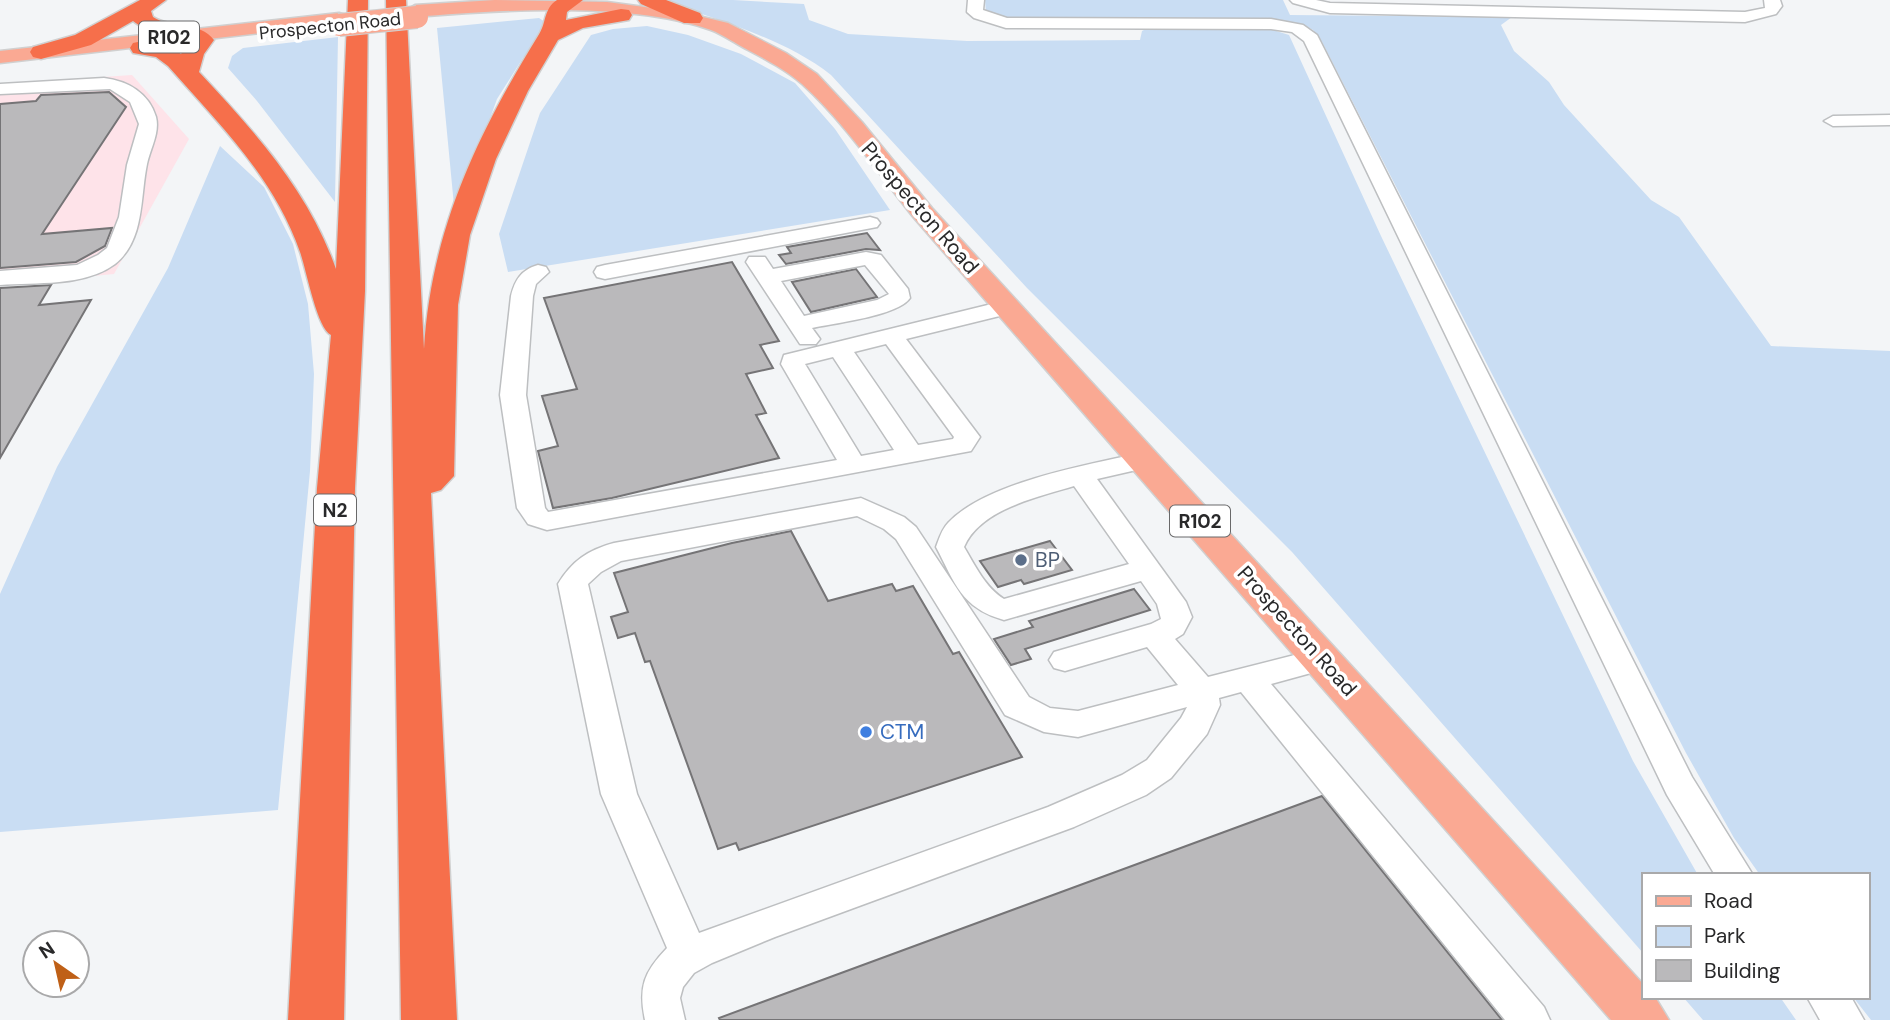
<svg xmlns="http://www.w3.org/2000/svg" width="1890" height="1020" font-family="'DM Sans',sans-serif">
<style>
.industrial{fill:#fee3e9}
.green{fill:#c9ddf3}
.building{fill:#bab9bb;stroke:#757476;stroke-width:2}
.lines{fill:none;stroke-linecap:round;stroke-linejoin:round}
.minor-casing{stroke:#bdbfc1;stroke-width:3}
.major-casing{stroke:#d0d0d0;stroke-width:3}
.highway-casing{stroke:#d0d0d0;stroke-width:3}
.minor{fill:#fff;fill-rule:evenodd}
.major{fill:#faa993;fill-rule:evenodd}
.highway{fill:#f66f4b;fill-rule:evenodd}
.major-bridge-casing{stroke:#d0d0d0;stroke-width:24;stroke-linecap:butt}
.major-bridge{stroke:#faa993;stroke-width:22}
.service-dot{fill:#5c6f8a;stroke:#fff;stroke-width:2.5}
.shop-dot{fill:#3f7fe0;stroke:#fff;stroke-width:2.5}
.labels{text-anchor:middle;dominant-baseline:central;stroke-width:7;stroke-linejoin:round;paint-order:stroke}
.far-street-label{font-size:18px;fill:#29292a;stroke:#fff}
.shield{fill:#fff;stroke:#69696a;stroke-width:2}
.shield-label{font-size:19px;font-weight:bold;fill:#29292a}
.street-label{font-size:21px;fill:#29292a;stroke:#fff}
.service-label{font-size:21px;fill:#4e5e75;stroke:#fff;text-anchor:start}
.shop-label{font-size:21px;fill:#366cbe;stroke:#fff;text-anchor:start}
</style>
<rect width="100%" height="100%" fill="#f3f5f7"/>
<!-- industrial -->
<path class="industrial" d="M132 75 189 139 114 274 0 285V84Z"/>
<!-- green -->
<path class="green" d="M663 0H733L804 4 809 20 848 34 967 41 1140 40 1142 31 1150 27 1270 29 1289 35 1381 236 1633 761 1698 875H1643V953L1292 552 1027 288 831 75C784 38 718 21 663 0Z
M985 0H1283L1290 15 1512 17 1501 25 1514 51 1549 82 1564 105 1651 200 1679 217 1771 346 1890 351V1020H1871L1853 997H1867V875H1760L1734 838 1686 753 1322 42 1313 30 1306 26 1281 21 1010 19 986 13Z
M539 18 553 27 523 58 497 99 455 216 437 28Z
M647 26 688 35 741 54 795 83 835 129 890 210 508 272 499 234 540 113 591 35 613 29Z
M338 37 335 202 257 101 228 68 232 56 243 48Z
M220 146 264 187 293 244 308 304 314 374 310 471 278 810 0 832V594L57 467 168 268Z
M1683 997H1780L1796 1020H1703Z"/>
<!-- building -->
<path class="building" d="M109 92 126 107 42 234 112 228 105 246 76 262 0 268V104L36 101 41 95Z
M867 233 880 250 866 249 786 264 779 255 791 253 787 247Z
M732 262 779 341 760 345 773 368 746 374 766 413 756 415 779 458 612 498 553 508 538 451 558 446 542 396 577 389 544 298Z
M856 269 877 297 811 312 792 282Z
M51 285 39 305 91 300 0 458V288Z
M791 531 828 601 892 584 896 591 913 586 953 654 959 652 1022 757 739 850 736 843 718 849 650 661 645 662 635 633 618 638 611 617 628 612 614 573 732 543Z
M1050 541 1072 570 1024 584 1021 580 998 587 980 561Z
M1134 589 1150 610 1025 649 1031 659 1011 665 994 639 1033 627 1029 621Z
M1322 796 1502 1020H720L719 1018Z"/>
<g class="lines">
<defs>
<path id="minor" d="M968 0H984L983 10 1007 18 1271 19 1303 25 1317 35 1692 777 1753 875H1715L1667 795 1304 41 1292 32 1271 29 1006 28 974 18 967 12Z
M1290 0H1316L1330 3 1745 12 1765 8 1764 0H1780L1782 6 1776 14 1745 22 1330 13 1293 3Z
M104 78C128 81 149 93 156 117 160 133 150 149 147 164 140 197 145 240 115 264 84 287 36 282 0 285V271L77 265 98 255 107 248 119 217 127 165 139 124 130 102 110 89 0 94V84Z
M1890 115V125L1833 126 1824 121 1833 116Z
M870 217 877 219 880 223 877 227 605 279 597 277 594 272 597 267 605 265Z
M866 252 881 255 908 289 910 298C898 316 834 323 812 328L820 339 816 344H800L746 262 749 257H765L773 269ZM865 265 889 294 877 300 804 316 781 281Z
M538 265 546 267 549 272 536 284 533 296 526 395 545 508 548 512 837 460 781 364 784 355 1008 300 1016 302 1019 307 1016 312 906 339 980 437 971 451 547 530 528 524 517 508 500 395 511 296C515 280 521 270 538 265ZM886 344 954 437 953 439 918 445 854 352ZM833 357 894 450 861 456 805 364Z
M1145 452 1154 454 1158 460 1154 466 1097 479 1186 602 1192 617 1183 634 1175 639 1208 677 1322 648 1333 651 1338 659 1333 667 1271 684 1544 1007 1550 1020H1505L1241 692 1219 698 1220 705 1207 734 1171 778 1146 795 1074 827 775 937 712 963 694 973 683 987 680 998 685 1020H645C638 987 644 972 667 948L601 794 558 584C572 561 588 550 614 543L861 498 904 517 916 527 1029 697 1050 708 1078 711 1178 685 1147 647 1065 671 1054 668 1049 660 1054 652 1151 624 1161 619 1157 604 1141 581 1004 620C961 608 955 583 936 547 939 539 942 529 948 523 986 482 1091 464 1145 452ZM1074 486 1129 564 1004 599C985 587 976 567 964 547 980 509 1038 497 1074 486ZM857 516 884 529 896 539 1005 715 1044 732 1078 737 1187 707 1181 718 1147 760 1122 775 1048 807 699 933 637 794 588 584 601 572 621 561Z
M1807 997H1851L1864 1020H1820Z"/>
<path id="major" d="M495 0 607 2 682 12 728 23 786 53 817 74 862 122 932 208 1643 984V997H1655L1669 1020H1611L914 218C878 173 845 123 802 84 786 70 767 60 748 50 736 44 724 35 711 30 630 1 500 10 415 17L405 11 415 5Z
M339 13 346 15 349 19 346 23 0 63V51Z"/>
<path id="highway" d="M140 0H166L151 11 153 17C171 29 200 21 214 40L204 54 199 72C255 132 308 190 336 269L348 0H368L365 291 355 488 344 1020H288L317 488 331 335C317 329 306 268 300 252 274 177 219 124 168 66L156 57 133 53 130 48 133 43C150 39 168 44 181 54L190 41 150 33 133 21 91 45 41 59 33 57 30 52 33 47 75 35Z
M386 0H406L424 349C431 231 477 135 538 36 547 23 543 9 557 0H583L567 12 566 20 621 9 629 10 632 15 629 20 583 28 558 40 528 91 496 159 470 235 458 305 454 476 441 490 431 493 457 1020H401Z
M638 0H666L700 13 703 18 700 23H684L641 4Z"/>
</defs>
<!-- minor casing -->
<use href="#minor" class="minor-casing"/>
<!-- major casing -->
<use href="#major" class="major-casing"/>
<!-- highway casing -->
<use href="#highway" class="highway-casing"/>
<!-- minor -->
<use href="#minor" class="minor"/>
<!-- major -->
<use href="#major" class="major"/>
<!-- highway -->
<use href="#highway" class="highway"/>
<defs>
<path id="major-bridge" d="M339 25 417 17"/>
</defs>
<!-- major-bridge casing -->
<use href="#major-bridge" class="major-bridge-casing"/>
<!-- major-bridge -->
<use href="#major-bridge" class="major-bridge"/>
</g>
<!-- markers -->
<circle class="service-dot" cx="1021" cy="560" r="7"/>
<circle class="shop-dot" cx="866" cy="732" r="7"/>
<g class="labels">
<!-- far-street labels -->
<g class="far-street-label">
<text transform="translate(330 26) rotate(-6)">Prospecton Road</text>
</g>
<!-- shield labels -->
<g class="shield">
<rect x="139" y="21.5" width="60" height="31" rx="5"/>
<rect x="314" y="494.5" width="42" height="31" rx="5"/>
<rect x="1170" y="505.5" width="60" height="31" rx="5"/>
</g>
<g class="shield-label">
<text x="169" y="37">R102</text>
<text x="335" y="510">N2</text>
<text x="1200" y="521">R102</text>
</g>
<!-- street labels -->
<g class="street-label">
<text transform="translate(920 208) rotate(49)">Prospecton Road</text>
<text transform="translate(1297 631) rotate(48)">Prospecton Road</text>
</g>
<!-- service labels -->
<g class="service-label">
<text x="1035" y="560">BP</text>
</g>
<!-- shop labels -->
<g class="shop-label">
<text x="880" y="732">CTM</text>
</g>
</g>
<!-- legend -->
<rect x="1642" y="873" width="228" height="126" fill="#ffffff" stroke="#a9a9aa" stroke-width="2"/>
<rect x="1656" y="896" width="35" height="10" fill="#faa993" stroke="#a9a9aa" stroke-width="2"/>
<text x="1704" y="908" font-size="21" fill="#29292a">Road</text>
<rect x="1656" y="926" width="35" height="21" fill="#c9ddf3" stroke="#a9a9aa" stroke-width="2"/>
<text x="1704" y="943" font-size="21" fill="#29292a">Park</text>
<rect x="1656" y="960" width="35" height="21" fill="#bab9bb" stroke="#a9a9aa" stroke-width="2"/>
<text x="1704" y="978" font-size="21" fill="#29292a">Building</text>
<!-- north arrow -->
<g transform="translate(56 964) rotate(326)"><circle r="33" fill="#ffffff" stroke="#a9a9aa" stroke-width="2"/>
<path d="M0-5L12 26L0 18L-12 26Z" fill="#bf6017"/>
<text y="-10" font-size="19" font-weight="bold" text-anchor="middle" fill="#29292a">N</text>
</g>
</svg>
